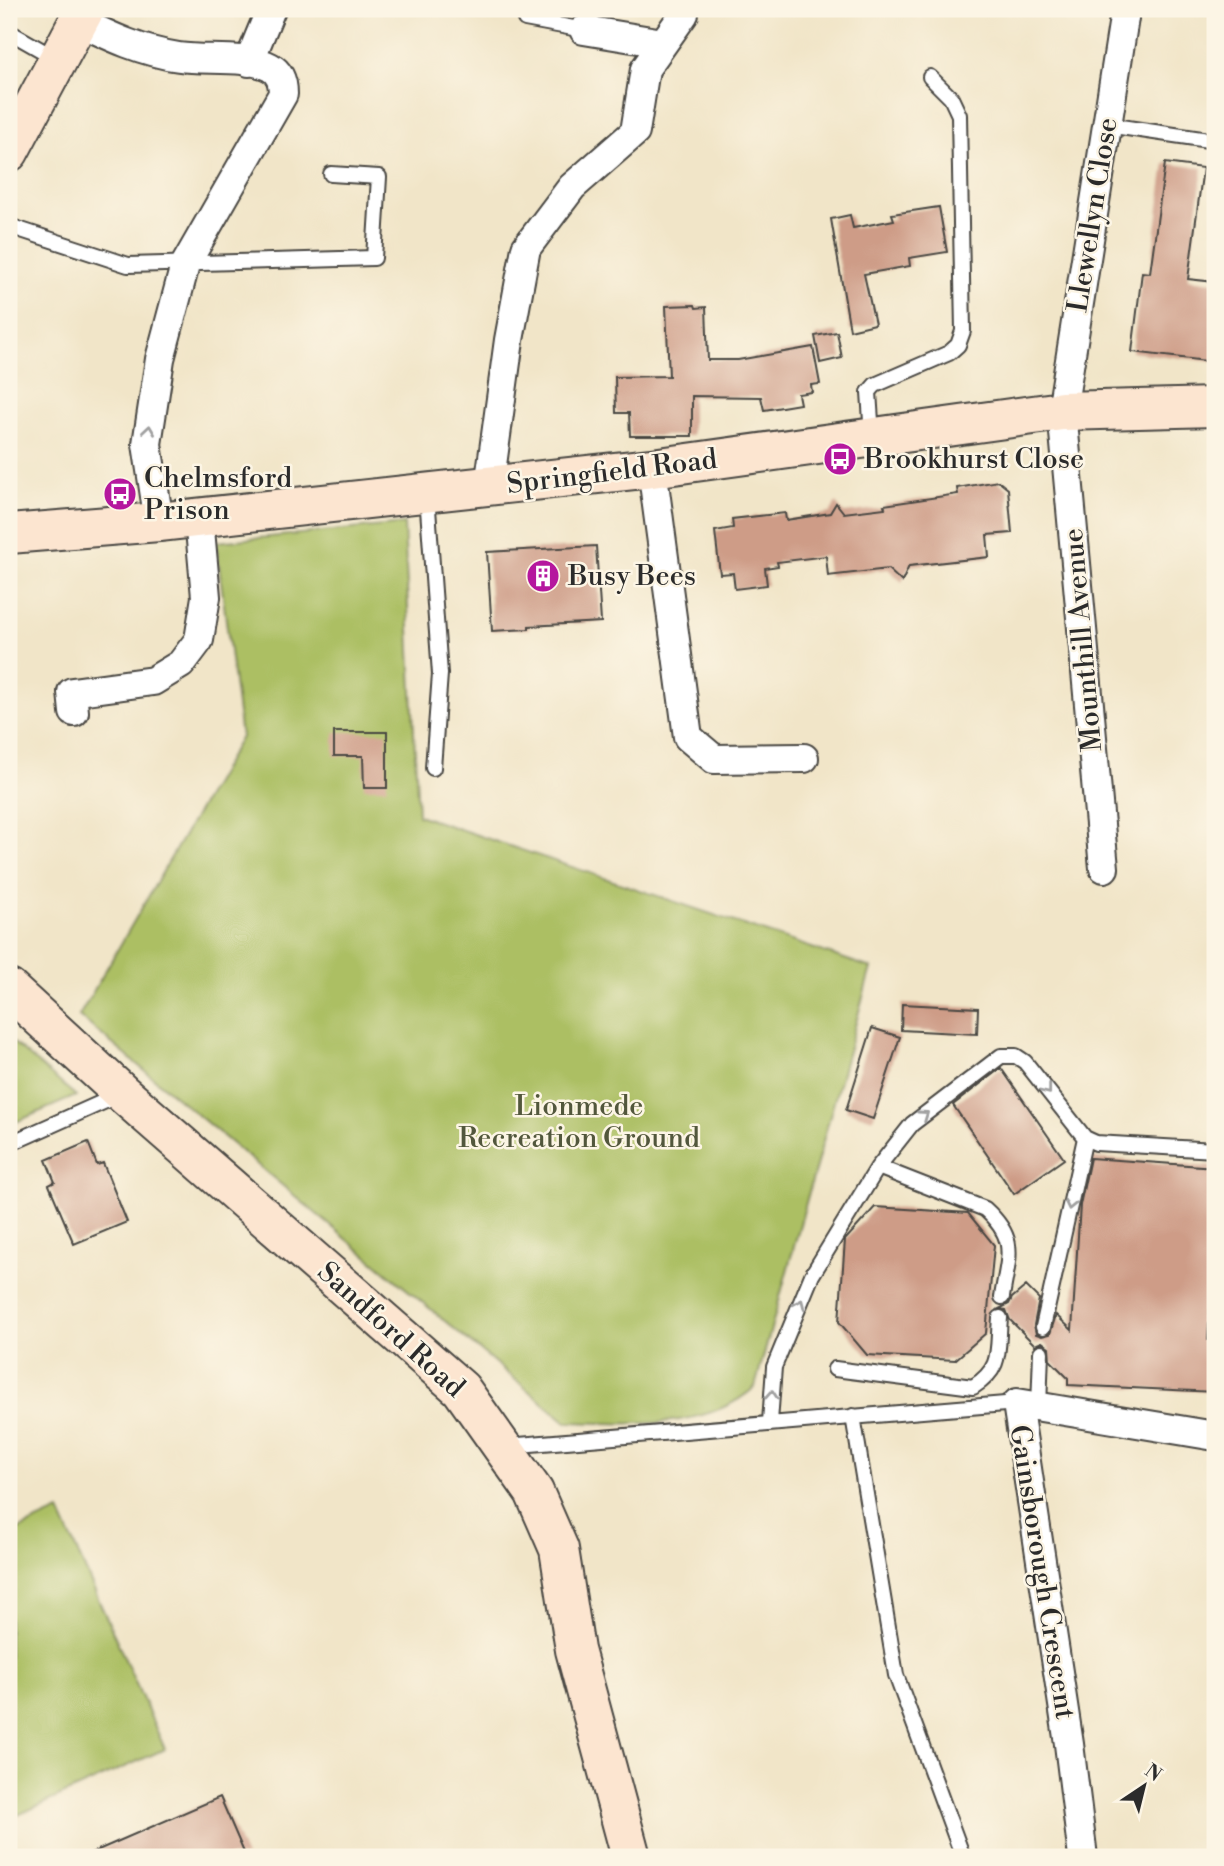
<svg xmlns="http://www.w3.org/2000/svg" width="1224" height="1866" font-family="'Libre Bodoni',serif">
<style>
.green{fill:#acbf63;stroke:#6c7547;stroke-width:2}
.building{fill:#ce9c87}
.lines{fill:none;stroke-linecap:round;stroke-linejoin:round}
.lane-casing{stroke:#494743;stroke-width:18}
.street-casing{stroke:#494743;stroke-width:32}
.secondary-casing{stroke:#494743;stroke-width:42}
.lane{stroke:#fff;stroke-width:14}
.street{stroke:#fff;stroke-width:28}
.secondary{stroke:#fce5d0;stroke-width:38}
.oneway{stroke:#a0a0a0}
.labels{text-anchor:middle;dominant-baseline:central;stroke-width:5;stroke-linejoin:round;paint-order:stroke}
.street-label{font-size:28px;fill:#2b2b2b;stroke:#fcf5e5}
.poi-label{font-size:28px;fill:#2b2b2b;stroke:#fcf5e5;text-anchor:start}
.park-label{font-size:28px;fill:#52573c;stroke:#fcf5e5}
</style>
<rect width="100%" height="100%" fill="#fcf5e5"/>
<filter id="ink" filterUnits="userSpaceOnUse"><feTurbulence type="fractalNoise" baseFrequency=".0143" numOctaves="2"/><feDisplacementMap in="SourceGraphic" scale="14" xChannelSelector="R" yChannelSelector="G"/><feConvolveMatrix kernelMatrix="1 2 1 2 8 2 1 2 1" color-interpolation-filters="sRGB"/></filter>
<filter id="wash" filterUnits="userSpaceOnUse"><feTurbulence type="fractalNoise" baseFrequency=".00686" numOctaves="4" result="noise"/><feDisplacementMap in="SourceGraphic" scale="28" xChannelSelector="R" yChannelSelector="G"/><feGaussianBlur stdDeviation="1.57" result="paint"/><feColorMatrix in="noise" values="0 0 0 0 0 0 0 0 0 0 0 0 0 0 0 0 0 1.4 0 .05"/><feComposite in="paint" operator="in"/></filter>
<g filter="url(#wash)">
<rect width="100%" height="100%" fill="#f1e5c8"/>
<!-- green -->
<path class="green" d="M404 524 418 815 871 968 755 1387C705 1432 629 1423 566 1422L79 1016 241 737 216 542Z
M9 1039 76 1096 9 1125Z
M59 1511 165 1749 9 1819V1534Z"/>
<g id="blocks">
<!-- building -->
<path class="building" d="M1165 163 1203 168 1188 279 1215 282V362L1132 352 1142 272 1150 273Z
M939 207 947 252 909 258 910 266 864 274 875 324 850 330 831 219 850 215 853 228 894 220 892 214Z
M695 305 696 308 706 307 708 360H738L813 347 820 384 811 385 812 392 798 394 800 404 764 410 761 397 692 396V436H630L629 413H616L615 377 669 376 666 306Z
M837 332 842 358 820 363 815 336Z
M998 481 1008 489 1012 533 987 535 989 557 909 566 902 582 888 569 828 576 826 556 777 562 778 566 765 568 767 585 735 589 733 573 720 574 715 531 733 528 732 519 785 513 786 520 830 513 836 503 844 513 885 508 884 505 958 494 957 488Z
M596 546 601 622 529 626V629L492 631 487 552Z
M334 732H387V788H364L363 756H334Z
M902 1004 978 1008 977 1034 901 1030Z
M872 1028 900 1037 873 1119 846 1110Z
M1001 1068 1064 1159 1014 1194 953 1105Z
M88 1142 97 1165 103 1163 127 1222 74 1244 49 1185 55 1182 46 1160Z
M1090 1158 1215 1167V1229L1208 1340 1215 1341V1392L1068 1385V1378L1050 1360 1049 1347 1042 1342 1035 1345 1010 1320 1006 1310 999 1309 1009 1304 1012 1298 1026 1286 1039 1299 1034 1325 1036 1334 1042 1336 1050 1334 1056 1315 1072 1330 1080 1205Z
M875 1207 968 1213 994 1245 986 1333 955 1360 867 1355 839 1322 845 1240Z
M220 1797 246 1857H82Z"/>
</g>
</g>
<g filter="url(#ink)">
<use href="#blocks" fill-opacity="0" stroke="#494743" stroke-width="2"/>
<g class="lines">
<defs>
<path id="lane" d="M525 19 584 30
M13 34 57 59
M1107 125 1215 141
M9 226 128 265 374 258 379 177 331 174
M872 436 869 392 875 385 949 353 958 345 963 331 959 115 951 98 930 77
M427 495 440 674 433 768
M9 1144 121 1094
M878 1167 985 1209C1019 1240 1008 1257 1002 1297
M1043 1327 1085 1138
M835 1369 973 1387C1003 1368 997 1351 1000 1318
M1039 1407 1041 1352
M853 1416 896 1675 963 1857
M770 1422 774 1367 812 1275 878 1167 912 1124 1001 1056H1016L1025 1062 1085 1138 1096 1143 1215 1150
M507 1446 1017 1403"/>
<path id="street" d="M78 21C111 37 143 52 179 57 206 61 246 55 270 67 281 73 283 83 283 94L185 265 160 359 147 444 159 522
M584 30 663 43
M249 62 271 9
M652 468 688 737 714 759 804 758
M489 487 509 340 526 248 572 187 635 132 645 69 684 14
M74 712 72 692 153 681 181 664 199 640 206 597 199 518
M1104 868 1062 411 1124 18
M1083 1857 1069 1744 1017 1403 1215 1436"/>
<path id="secondary" d="M9 152 85 9
M9 534 159 522 652 468 1062 411 1215 407
M9 989 122 1093 461 1389 534 1492 559 1549 575 1650 631 1857"/>
</defs>
<!-- lane casing -->
<use href="#lane" class="lane-casing"/>
<!-- street casing -->
<use href="#street" class="street-casing"/>
<!-- secondary casing -->
<use href="#secondary" class="secondary-casing"/>
<!-- lane -->
<use href="#lane" class="lane"/>
<!-- street -->
<use href="#street" class="street"/>
<!-- secondary -->
<use href="#secondary" class="secondary"/>
</g>
<!-- one-way arrows -->
<defs><path id="oneway-chevron" d="M-2-3.5L2.5 0L-2 3.5" fill="none" stroke-width="1.6" stroke-linecap="round" stroke-linejoin="round" transform="scale(1.75)"/></defs>
<g class="oneway">
<use href="#oneway-chevron" transform="translate(149 430) rotate(-82)"/>
<use href="#oneway-chevron" transform="translate(1047 1090) rotate(52)"/>
<use href="#oneway-chevron" transform="translate(924 1115) rotate(-35)"/>
<use href="#oneway-chevron" transform="translate(1070 1205) rotate(102)"/>
<use href="#oneway-chevron" transform="translate(800 1304) rotate(-67)"/>
<use href="#oneway-chevron" transform="translate(772 1395) rotate(-86)"/>
</g>
</g>
<!-- icons -->
<defs>
<symbol id="bus-disc" viewBox="-11 -11 22 22"><circle r="9.5" fill="#b5179e" stroke="#fcf5e5"/><path d="M-5-6H5V4H4V6H2V4H-2V6H-4V4H-5ZM-3.5-4V0h7V-4ZM-3.5 1.2v1.5H-2V1.2ZM2 1.2v1.5H3.5V1.2Z" fill="#fff"/></symbol>
<symbol id="building-disc" viewBox="-11 -11 22 22"><circle r="9.5" fill="#b5179e" stroke="#fcf5e5"/><path d="M-4-6H4V6H1V3H-1V6H-4ZM-2.5-4.3h1.7v1.8h-1.7ZM.8-4.3h1.7v1.8H.8ZM-2.5-1h1.7V.8h-1.7ZM.8-1h1.7V.8H.8Z" fill="#fff"/></symbol>
</defs>
<g fill-rule="evenodd">
<use href="#bus-disc" x="821" y="440" width="38" height="38"/>
<use href="#bus-disc" x="101" y="475" width="38" height="38"/>
<use href="#building-disc" x="524" y="557" width="38" height="38"/>
</g>
<g class="labels">
<!-- street labels -->
<g class="street-label">
<text transform="translate(1093 215) rotate(-81)">Llewellyn Close</text>
<text transform="translate(612 472) rotate(-7)">Springfield Road</text>
<text transform="translate(1083 640) rotate(-95)">Mounthill Avenue</text>
<text transform="translate(391 1330) rotate(42)">Sandford Road</text>
<text transform="translate(1042 1572) rotate(81)">Gainsborough Crescent</text>
</g>
<!-- poi labels -->
<g class="poi-label">
<text x="864" y="459">Brookhurst Close</text>
<text x="144" y="478">Chelmsford<tspan x="144" dy="32">Prison</tspan></text>
<text x="568" y="576">Busy Bees</text>
</g>
<!-- park labels -->
<g class="park-label">
<text x="579" y="1106">Lionmede<tspan x="579" dy="32">Recreation Ground</tspan></text>
</g>
</g>
<!-- margin -->
<rect width="1224" height="1866" fill="none" stroke="#fcf5e5" stroke-width="35"/>
<!-- north arrow -->
<g transform="translate(1144 1786) rotate(35)" stroke="#fcf5e5" stroke-width="5" paint-order="stroke">
<path d="M0-5L12 26L0 18L-12 26Z" fill="#2b2b2b"/>
<text y="-10" font-size="19" font-weight="bold" text-anchor="middle" fill="#2b2b2b">N</text>
</g>
</svg>
